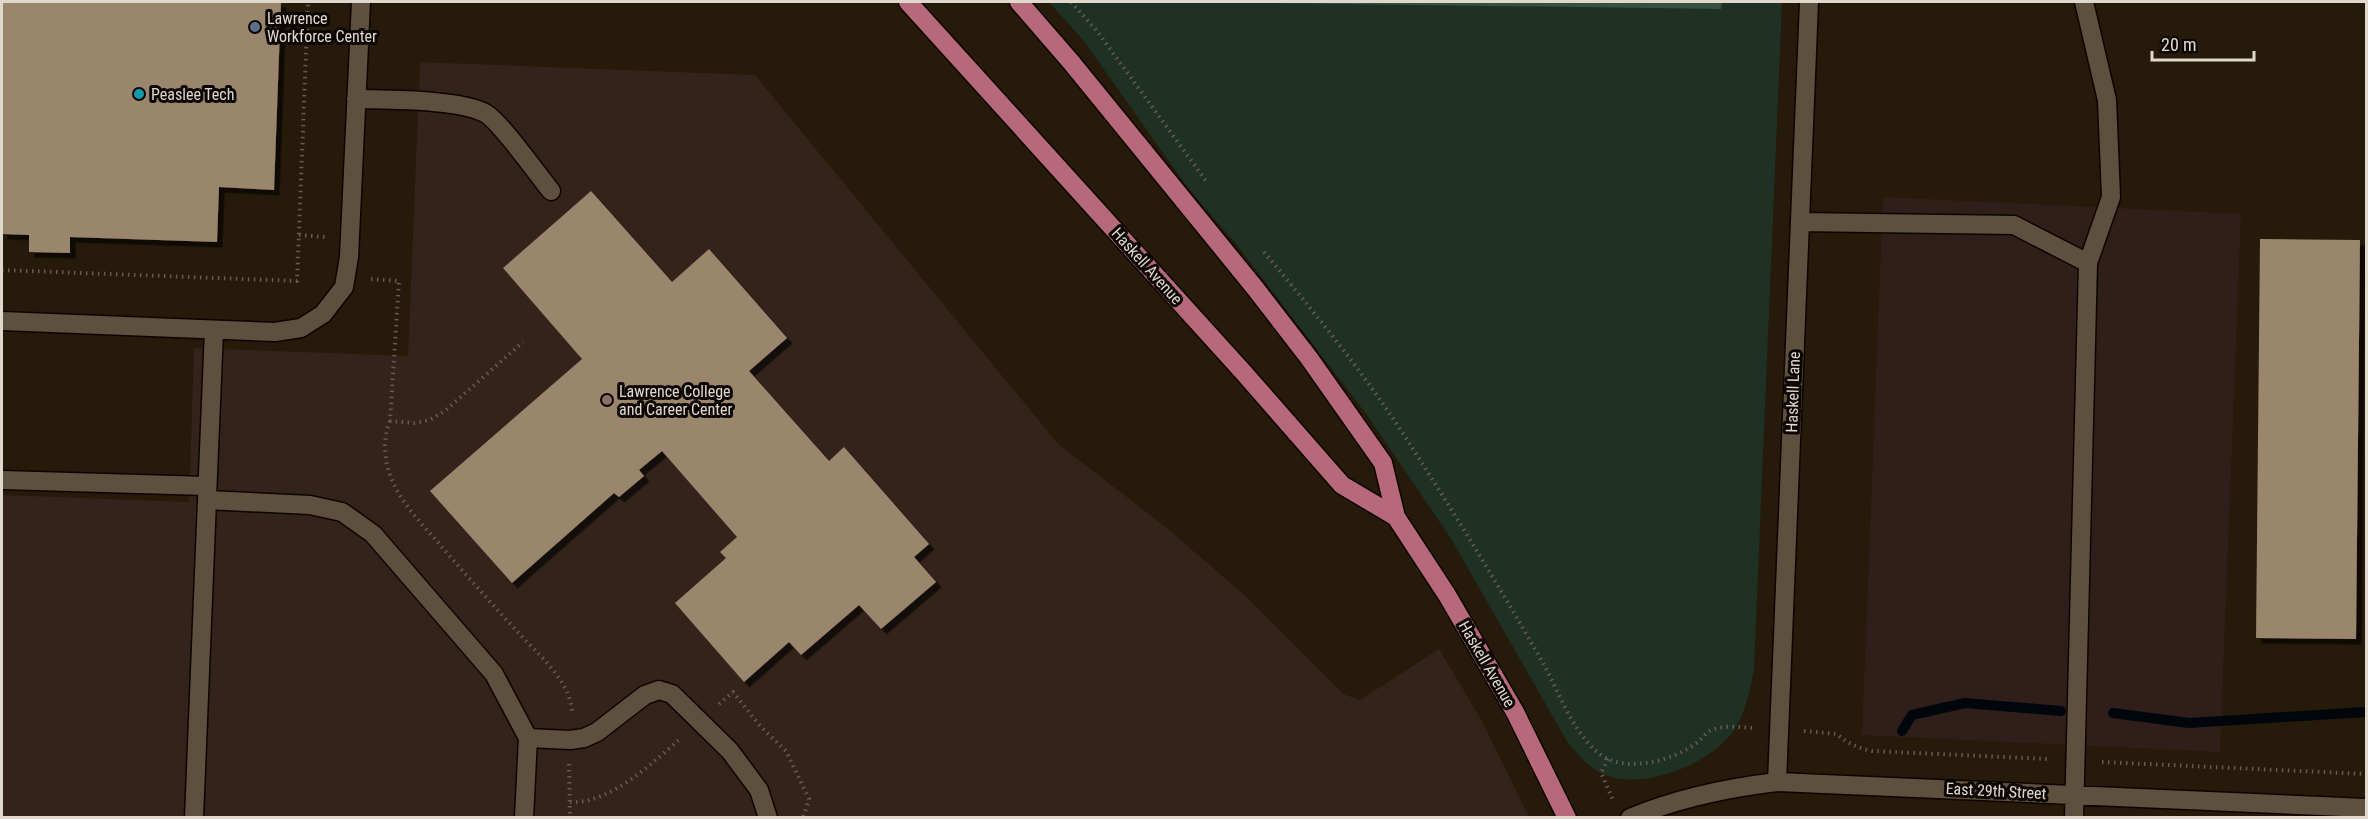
<svg xmlns="http://www.w3.org/2000/svg" width="2368" height="819" font-family="'Roboto Condensed',sans-serif">
<style>
.commercial{fill:#301e1b}
.education{fill:#33231a}
.green{fill:#1f3025}
.forest{fill:#35513f}
.lines{fill:none;stroke-linecap:round;stroke-linejoin:round}
.stream{stroke:#00060c;stroke-width:10}
.building{fill:#9a866c;filter:url(#shadow)}
.minor-casing{stroke:#0e0500;stroke-width:21}
.major-casing{stroke:#0e0500;stroke-width:21}
.path{stroke:#675c4e;stroke-width:4;stroke-dasharray:1.5 4.5;stroke-linecap:butt}
.minor{stroke:#5e503e;stroke-width:18}
.major{stroke:#b6697a;stroke-width:18}
.service-dot{fill:#5c6f8a;stroke:#0b0602;stroke-width:2}
.culture-dot{fill:#0f9aa8;stroke:#0b0602;stroke-width:2}
.education-dot{fill:#8d6e63;stroke:#0b0602;stroke-width:2}
.labels{text-anchor:middle;dominant-baseline:central;stroke-width:6;stroke-linejoin:round;paint-order:stroke}
.poi-label{font-size:16px;fill:#e0d7cd;stroke:#0b0602;text-anchor:start}
.street-label{font-size:16px;fill:#e0d7cd;stroke:#0b0602}
</style>
<defs>
<filter id="shadow"><feDropShadow dx="5.5" dy="5.5" stdDeviation="0" flood-color="#0009"/></filter>
</defs>
<rect width="100%" height="100%" fill="#261a0a"/>
<!-- commercial -->
<path class="commercial" d="M1883 197 2241 214 2220 752 1862 735Z"/>
<!-- education -->
<path class="education" d="M420 62 755 75 1058 444 1167 528 1243 594 1343 694 1360 700 1439 649 1482 721 1529 817 2 818V495L189 502 194 348 408 356Z"/>
<!-- green -->
<path class="green" d="M1049 2H1782L1754 669C1750 691 1746 712 1734 730 1712 763 1649 788 1611 777 1592 772 1580 757 1568 743L1450 537 1367 415 1237 245 1188 188 1083 40Z"/>
<!-- forest -->
<path class="forest" d="M1201 2H1722L1721 9Z"/>
<g class="lines">
<!-- stream -->
<path class="stream" d="M2113 713 2189 723 2366 712
M1902 731 1912 715 1965 703 2061 711"/>
</g>
<!-- building -->
<path class="building" d="M2 2H281L274 190 219 187 217 242 70 237V253L29 252V235L2 234Z
M591 191 672 282 709 249 787 338 749 371 829 461 844 447 929 544 914 557 936 582 881 629 859 605 801 655 789 642 744 682 675 603 726 558 720 552 737 537 662 451 639 470 644 476 619 497 614 493 512 583 430 491 582 359 503 268Z
M2260 239 2360 240 2356 639 2256 638Z"/>
<g class="lines">
<defs>
<path id="minor" d="M2084 2 2107 100 2111 197 2088 263
M356 99C389 100 458 99 485 113 500 121 538 175 551 191
M1800 222 2014 225 2088 263 2074 818
M2 321 275 332 301 328 323 314 344 287 349 257 361 2
M2 480 207 486
M207 498 214 330
M528 738 570 740 584 738 597 732 645 695 659 690 672 694 730 751 759 790 768 818
M1777 782 1809 2
M194 818 207 500 310 505 342 512 373 534 494 674 528 738 524 818
M1630 818C1678 798 1726 788 1777 782L2366 808"/>
<path id="major" d="M908 2 1244 373 1342 485 1396 517
M1019 2 1071 62 1255 288 1309 358 1383 463 1396 517 1447 595 1515 712 1567 818"/>
</defs>
<!-- minor casing -->
<use href="#minor" class="minor-casing"/>
<!-- major casing -->
<use href="#major" class="major-casing"/>
<!-- path -->
<path class="path" d="M1071 2 1097 31 1206 181
M299 235 325 237
M1264 252C1308 305 1355 362 1394 420 1446 499 1496 581 1543 663 1559 692 1577 744 1608 759 1635 771 1676 759 1698 742 1703 738 1706 732 1712 730 1724 725 1739 727 1752 728
M2 270 297 281 308 2
M371 279 399 281 390 421 414 423 430 420 446 410 523 342
M390 421C383 438 384 458 390 475 399 500 418 520 435 539 464 573 494 606 524 639 543 658 573 686 572 715
M719 704 733 692 760 726 786 751 809 799 803 818
M1804 731 1837 734C1848 744 1858 748 1872 751L2049 759
M1608 759 1601 773 1613 800
M2102 762 2366 774
M569 764 570 818
M570 802C610 804 651 764 680 739"/>
<!-- minor -->
<use href="#minor" class="minor"/>
<!-- major -->
<use href="#major" class="major"/>
</g>
<!-- markers -->
<circle class="service-dot" cx="255" cy="27" r="6"/>
<circle class="culture-dot" cx="139" cy="94" r="6"/>
<circle class="education-dot" cx="607" cy="400" r="6"/>
<g class="labels">
<!-- poi labels -->
<g class="poi-label">
<text x="267" y="18">Lawrence<tspan x="267" dy="18">Workforce Center</tspan></text>
<text x="151" y="94">Peaslee Tech</text>
<text x="619" y="391">Lawrence College<tspan x="619" dy="18">and Career Center</tspan></text>
</g>
<!-- street labels -->
<g class="street-label">
<text transform="translate(1147 266) rotate(48)">Haskell Avenue</text>
<text transform="translate(1793 392) rotate(-88)">Haskell Lane</text>
<text transform="translate(1487 664) rotate(60)">Haskell Avenue</text>
<text transform="translate(1996 791) rotate(3)">East 29th Street</text>
</g>
</g>
<!-- border -->
<rect width="2368" height="819" fill="none" stroke="#e0d7cd" stroke-width="6"/>
<!-- scale -->
<path d="M2152 51v9h102v-9" fill="none" stroke="#e0d7cd" stroke-width="3"/>
<text x="2161" y="51" font-size="18" fill="#e0d7cd" stroke="#0b0602" stroke-width="4.5" paint-order="stroke">20 m</text>
</svg>
